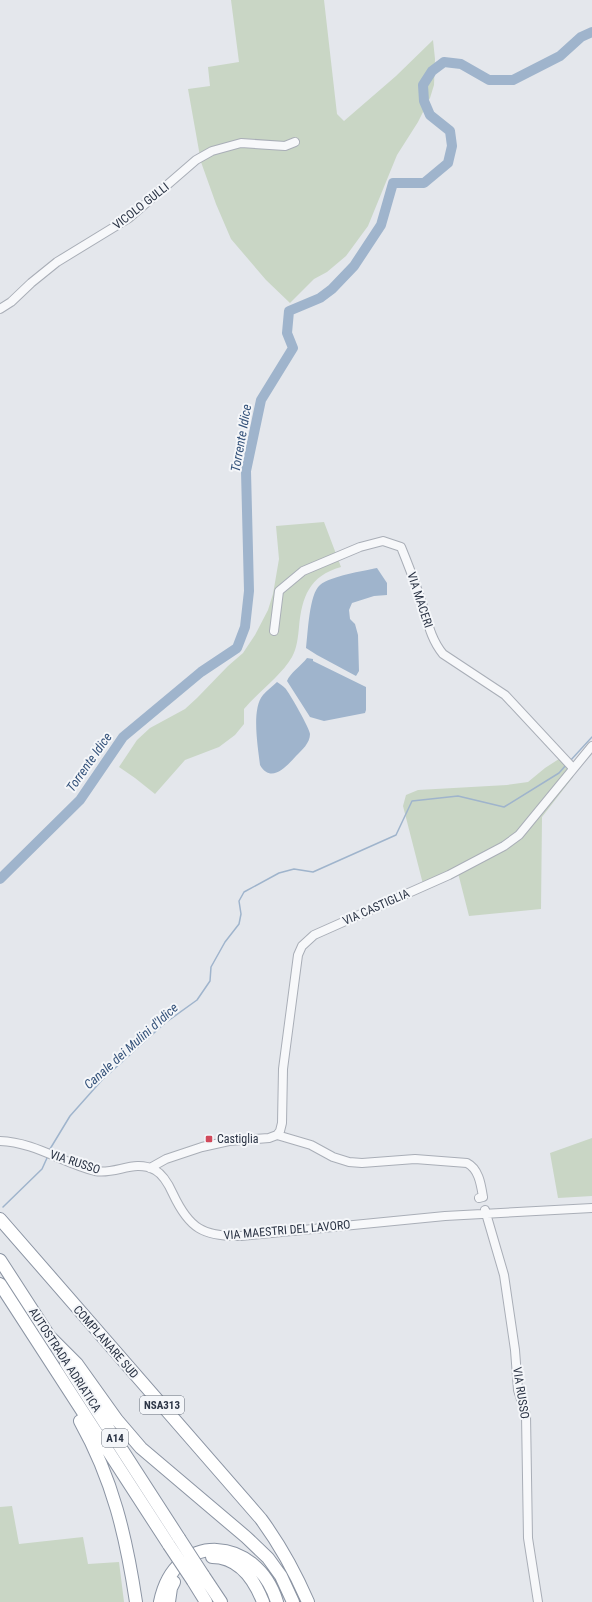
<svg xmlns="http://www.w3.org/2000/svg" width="592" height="1602" font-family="'Roboto Condensed',sans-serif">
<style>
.green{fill:#c9d6c5}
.water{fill:#9fb4cc}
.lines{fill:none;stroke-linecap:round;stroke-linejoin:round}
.stream{stroke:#9fb4cc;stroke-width:1.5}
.river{stroke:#9fb4cc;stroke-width:10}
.minor-casing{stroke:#a9aeb7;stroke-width:10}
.highway-casing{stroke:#8b94a3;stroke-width:14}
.minor{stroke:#f7f8fa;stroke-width:8}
.highway{stroke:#fff;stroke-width:12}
.highway-bridge-casing{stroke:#8b94a3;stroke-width:14;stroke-linecap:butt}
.highway-bridge{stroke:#fff;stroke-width:12}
.poi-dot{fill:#d1495b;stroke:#f4f6f9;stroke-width:1.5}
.labels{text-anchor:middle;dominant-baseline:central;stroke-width:4;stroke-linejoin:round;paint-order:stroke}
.shield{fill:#f4f6f9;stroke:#676e7b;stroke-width:1}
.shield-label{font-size:11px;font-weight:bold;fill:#2b3445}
.street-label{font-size:12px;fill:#2b3445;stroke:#f4f6f9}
.poi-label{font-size:12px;fill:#2b3445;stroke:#f4f6f9;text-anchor:start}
.water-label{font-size:13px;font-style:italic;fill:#34527a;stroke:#f4f6f9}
</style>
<rect width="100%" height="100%" fill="#e4e7ec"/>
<!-- green -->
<path class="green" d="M231 0H324L337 114 344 121 396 76 433 40 435 59 434 85 430 98 418 122 397 155 368 226 346 256 327 272 314 279 290 303 266 280 231 239 216 204 201 162 188 89 210 86 208 67 239 62Z
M324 522 341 567C309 576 302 597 299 627 298 637 297 648 292 657 281 676 259 691 244 709V724L235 735 219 747 185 760 155 794 135 778 119 767 137 740 150 728 185 709 197 698 228 666 243 653 255 635 268 610 273 594 279 559 276 526Z
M562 757 571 765 573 777 542 817 541 909 469 916 458 873 424 888 403 806 406 795 418 790 507 785 528 782 545 768Z
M592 1138V1196L558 1198 550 1153Z
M12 1506 19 1544 83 1537 88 1564 119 1562 124 1602H0V1507Z"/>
<!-- water -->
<path class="water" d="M377 568 387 583V595L374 596 352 603 349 610 350 619 355 624 358 635 359 671 356 676 317 655 306 648C308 633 309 594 320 585 331 576 363 571 377 568Z
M307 658 313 659V661L366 687V710L365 713 324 721 310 717 287 681C290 673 301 666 307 658Z
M277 682C280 684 283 686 285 688 289 692 310 729 310 734 310 743 302 750 296 756 286 767 271 784 260 765 258 747 251 709 263 695 267 690 273 686 277 682Z"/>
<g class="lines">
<!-- stream -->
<path class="stream" d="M570 761 592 737
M50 1149 70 1116 102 1080 165 1023 197 1000 210 981 211 967 225 942 239 924 241 914 239 901 244 892 279 873 294 869 313 872 396 835 412 801 458 796 504 807 559 773 566 765
M3 1207 42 1169 47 1158"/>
<!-- river -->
<path class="river" d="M0 879 80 800 123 737 201 672 237 648 245 627 249 591 246 471 261 400 293 348 287 333 289 311 320 298 332 289 354 266 381 225 393 183H424L448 163 452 146 450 131 430 115 424 101 423 85 432 71 444 62 461 64 489 80H513L560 56 581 37 592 32"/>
<defs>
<path id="minor" d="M0 309 11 302 31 283 57 262 129 218 196 160 212 151 241 143 285 146 295 142
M274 631 279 591 303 571 360 547 383 541 401 547C408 564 414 580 420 597 427 617 429 637 443 654L505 695 573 768
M277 1135 280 1131 282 1123 283 1069 298 955 302 946 314 935 449 875 504 846 519 835 592 746
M0 1141C34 1142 63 1163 95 1171 116 1175 134 1159 155 1170 164 1175 169 1185 173 1194 189 1228 203 1237 241 1236L445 1216 592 1208
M150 1168 166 1159 202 1147 229 1141 269 1138 277 1135 311 1145 333 1157 349 1162 362 1163 415 1159 467 1163C479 1169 481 1185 483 1197L479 1198
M485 1210 504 1275 515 1350 518 1390 526 1415 528 1538 538 1602"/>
<path id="highway" d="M0 1219 261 1519C280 1545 295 1572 308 1602
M0 1260 55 1345
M0 1284 169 1545
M51 1338 77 1364 117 1420 141 1448 246 1537 268 1558 281 1576 293 1602
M66 1363 179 1538
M80 1421C113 1480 126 1536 136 1602
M212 1557C239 1557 254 1579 263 1602
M203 1575 221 1602
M193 1581 206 1602
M160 1602C175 1529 257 1536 277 1602
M169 1602 171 1588 174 1582"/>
</defs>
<!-- minor casing -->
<use href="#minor" class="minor-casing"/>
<!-- highway casing -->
<use href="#highway" class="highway-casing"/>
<!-- minor -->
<use href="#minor" class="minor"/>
<!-- highway -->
<use href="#highway" class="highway"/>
<defs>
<path id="highway-bridge" d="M179 1538 203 1575
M169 1545 193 1581"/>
</defs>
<!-- highway-bridge casing -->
<use href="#highway-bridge" class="highway-bridge-casing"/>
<!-- highway-bridge -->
<use href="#highway-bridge" class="highway-bridge"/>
</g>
<!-- markers -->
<rect class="poi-dot" x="205" y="1135" width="8" height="8" rx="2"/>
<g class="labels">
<!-- shield labels -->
<g class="shield">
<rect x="140" y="1396" width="44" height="18" rx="3"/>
<rect x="102" y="1429" width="26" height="18" rx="3"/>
</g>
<g class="shield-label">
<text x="162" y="1405">NSA313</text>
<text x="115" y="1438">A14</text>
</g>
<!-- street labels -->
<g class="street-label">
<text transform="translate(141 206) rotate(-38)">VICOLO GULLI</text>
<text transform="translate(420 600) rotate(72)">VIA MACERI</text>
<text transform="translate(376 907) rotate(-24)">VIA CASTIGLIA</text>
<text transform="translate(75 1162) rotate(18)">VIA RUSSO</text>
<text transform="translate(287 1230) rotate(-5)">VIA MAESTRI DEL LAVORO</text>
<text transform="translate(106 1342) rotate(49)">COMPLANARE SUD</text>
<text transform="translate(65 1360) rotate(57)">AUTOSTRADA ADRIATICA</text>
<text transform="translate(521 1393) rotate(81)">VIA RUSSO</text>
</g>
<!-- poi labels -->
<g class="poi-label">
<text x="217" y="1139">Castiglia</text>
</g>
<!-- water labels -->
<g class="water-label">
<text transform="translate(241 438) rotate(-80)">Torrente Idice</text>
<text transform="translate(89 762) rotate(-55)">Torrente Idice</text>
<text transform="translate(131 1046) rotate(-42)">Canale dei Mulini d'Idice</text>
</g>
</g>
</svg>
